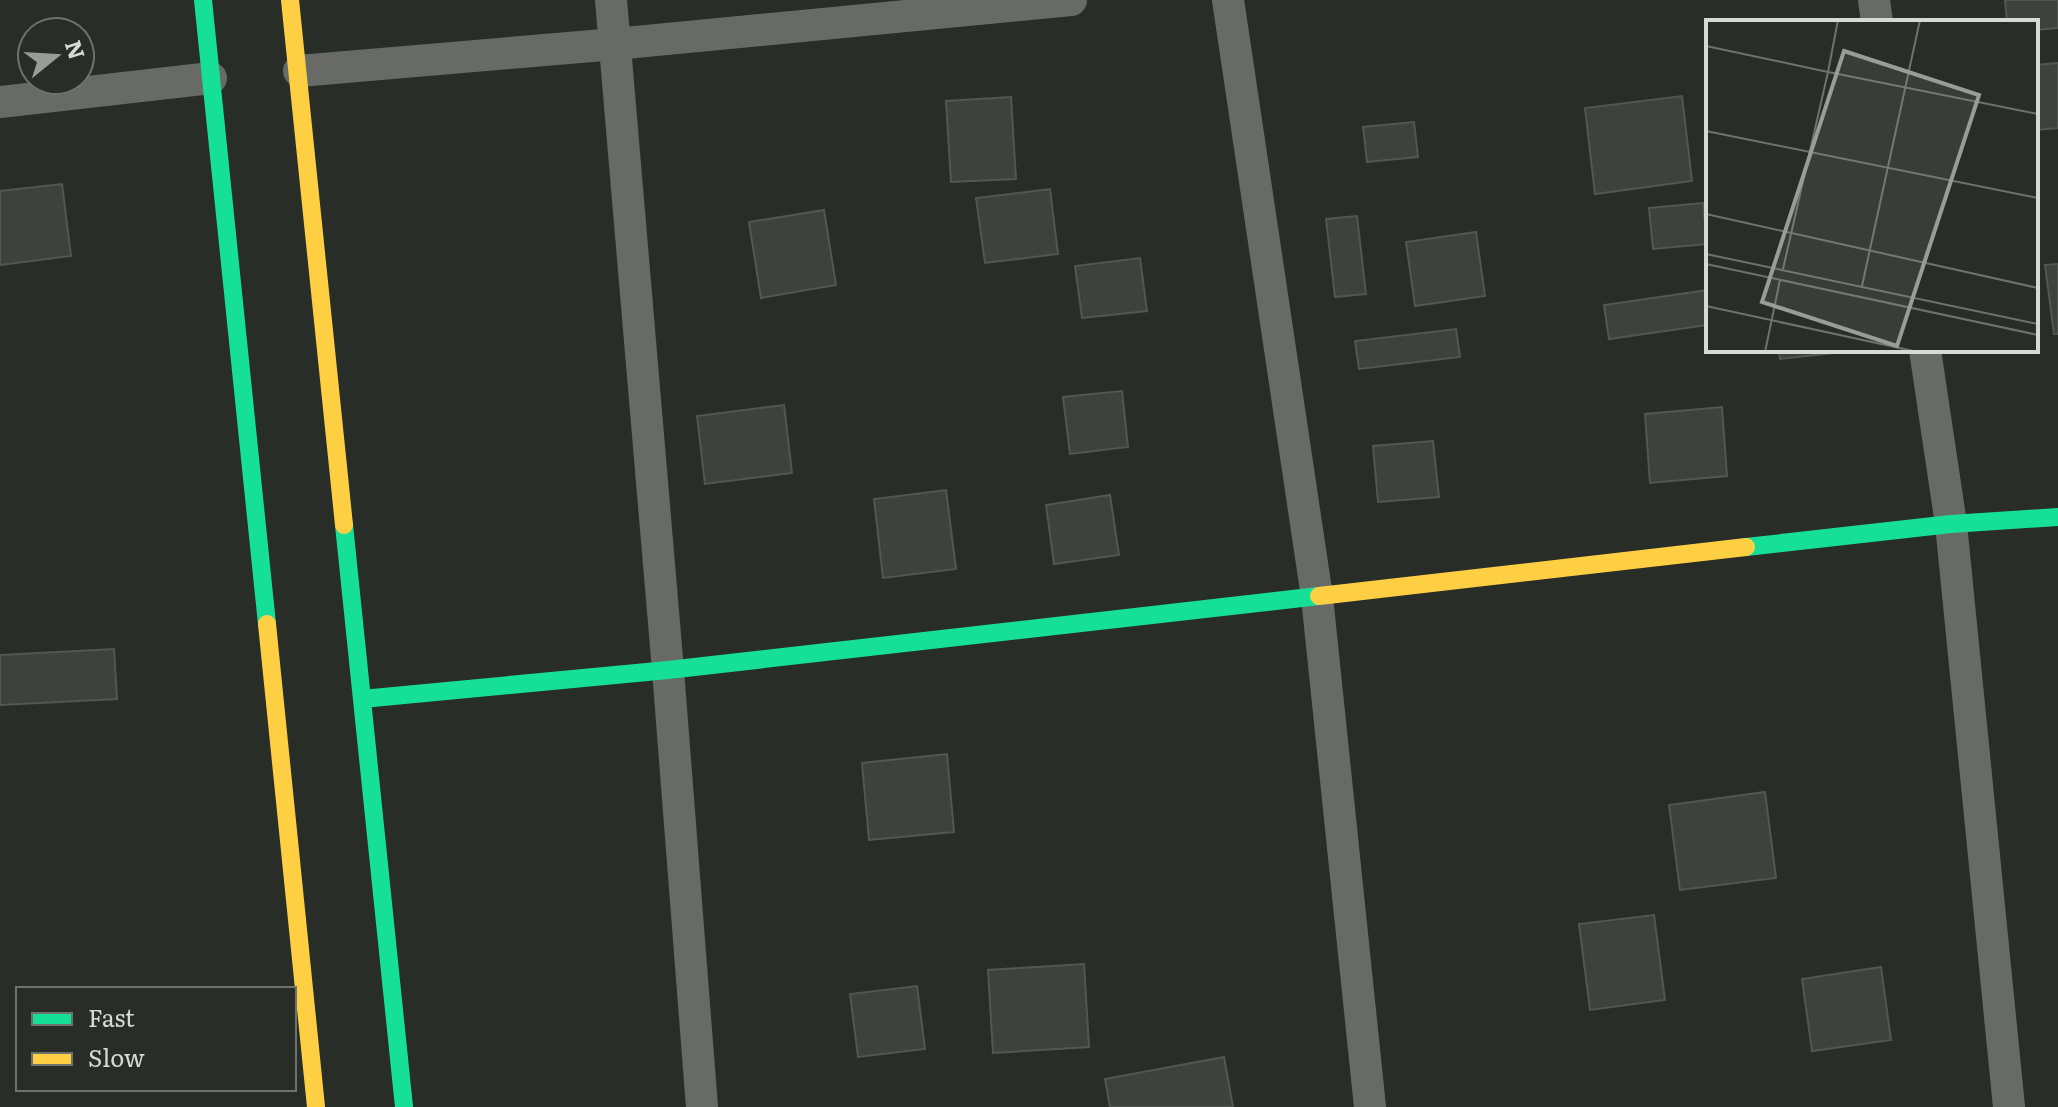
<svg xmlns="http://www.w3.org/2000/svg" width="2058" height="1107" font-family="Literata,serif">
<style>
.building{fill:#3e413d;stroke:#535652;stroke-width:2}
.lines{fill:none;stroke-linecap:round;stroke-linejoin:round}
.street{stroke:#686a68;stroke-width:32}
.fast{stroke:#16e098;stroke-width:18}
.slow{stroke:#ffcf43;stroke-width:18}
.inset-road{fill:none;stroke:#6e726d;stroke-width:2}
.view{fill:#999d98;fill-opacity:0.15;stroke:#999d98;stroke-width:4}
.inset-edge{fill:none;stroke:#d6d9d5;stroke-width:4}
</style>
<rect width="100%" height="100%" fill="#292d28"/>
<!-- building -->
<path class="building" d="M2005 0H2058V28L2036 30V22H2007Z
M2058 63V128L2036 130V65Z
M1682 96 1692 181 1595 194 1585 108Z
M1011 97 1016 179 951 182 946 101Z
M1414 122 1418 157 1367 162 1363 127Z
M62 184 71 256 0 265V191Z
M1050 189 1058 254 985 263 976 198Z
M1703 203 1707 244 1653 249 1649 208Z
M824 210 836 285 761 298 749 222Z
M1357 216 1366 294 1335 297 1326 219Z
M1476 232 1485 296 1415 306 1406 242Z
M1140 258 1147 311 1082 318 1075 266Z
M2058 264V334H2054L2045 265Z
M1708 290V325L1609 339 1604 305Z
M1456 329 1460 357 1359 369 1355 341Z
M1779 350H1842V352L1780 359Z
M1122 391 1128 447 1070 454 1063 397Z
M784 405 792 473 705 484 697 416Z
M1722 407 1727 476 1650 483 1645 414Z
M1433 441 1439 497 1378 502 1373 446Z
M946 490 956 569 883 578 874 499Z
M1110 495 1119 555 1054 564 1046 505Z
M114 649 117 699 0 705V655Z
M947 754 954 832 869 840 862 763Z
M1765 792 1776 878 1680 890 1669 805Z
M1654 915 1665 1000 1590 1010 1579 924Z
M1084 964 1089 1047 993 1053 988 970Z
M1881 967 1891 1040 1812 1051 1802 979Z
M917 986 925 1049 858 1057 850 994Z
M1224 1057 1233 1107H1110L1105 1079Z"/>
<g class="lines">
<!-- street -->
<path class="street" d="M611 0 668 670 702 1107
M1228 0 1317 597 1370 1107
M1874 0 1877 22
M299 71 615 44 1071 0
M0 102 211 78
M1925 350 1951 524 2009 1107"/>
<!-- fast -->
<path class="fast" d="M203 0 267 624
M344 525 404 1107
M1746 547 1951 524 2058 517
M362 699 668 670 1319 596"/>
<!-- slow -->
<path class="slow" d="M290 0 344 525
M1319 596 1746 547
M267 624 316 1107"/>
</g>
<!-- overview -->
<g transform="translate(1706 20)">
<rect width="332" height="332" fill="#292d28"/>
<path class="inset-road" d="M0 26 122 52 132 0M0 111 332 178M0 194 332 268M0 234 332 304M0 244 332 315M77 249 122 52 332 94M156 266 214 0M0 286 212 332M59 332 74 260"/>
<path class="view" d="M138 31 273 75 191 326 56 282Z"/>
<rect width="332" height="332" class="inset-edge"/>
</g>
<!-- legend -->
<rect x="16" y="987" width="280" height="104" fill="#282e27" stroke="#6e726d" stroke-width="2"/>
<rect x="32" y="1013" width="40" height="12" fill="#16e098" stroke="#6e726d" stroke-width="2"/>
<text x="88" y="1027" font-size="24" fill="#d6d9d5">Fast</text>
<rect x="32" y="1053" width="40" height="12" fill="#ffcf43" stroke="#6e726d" stroke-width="2"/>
<text x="88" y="1067" font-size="24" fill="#d6d9d5">Slow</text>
<!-- north arrow -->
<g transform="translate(56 56) rotate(72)"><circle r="38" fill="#282e27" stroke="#6e726d" stroke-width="2"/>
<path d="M0-6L14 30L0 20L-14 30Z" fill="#999d98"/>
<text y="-12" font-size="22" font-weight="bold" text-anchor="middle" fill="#d6d9d5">N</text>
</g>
</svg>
